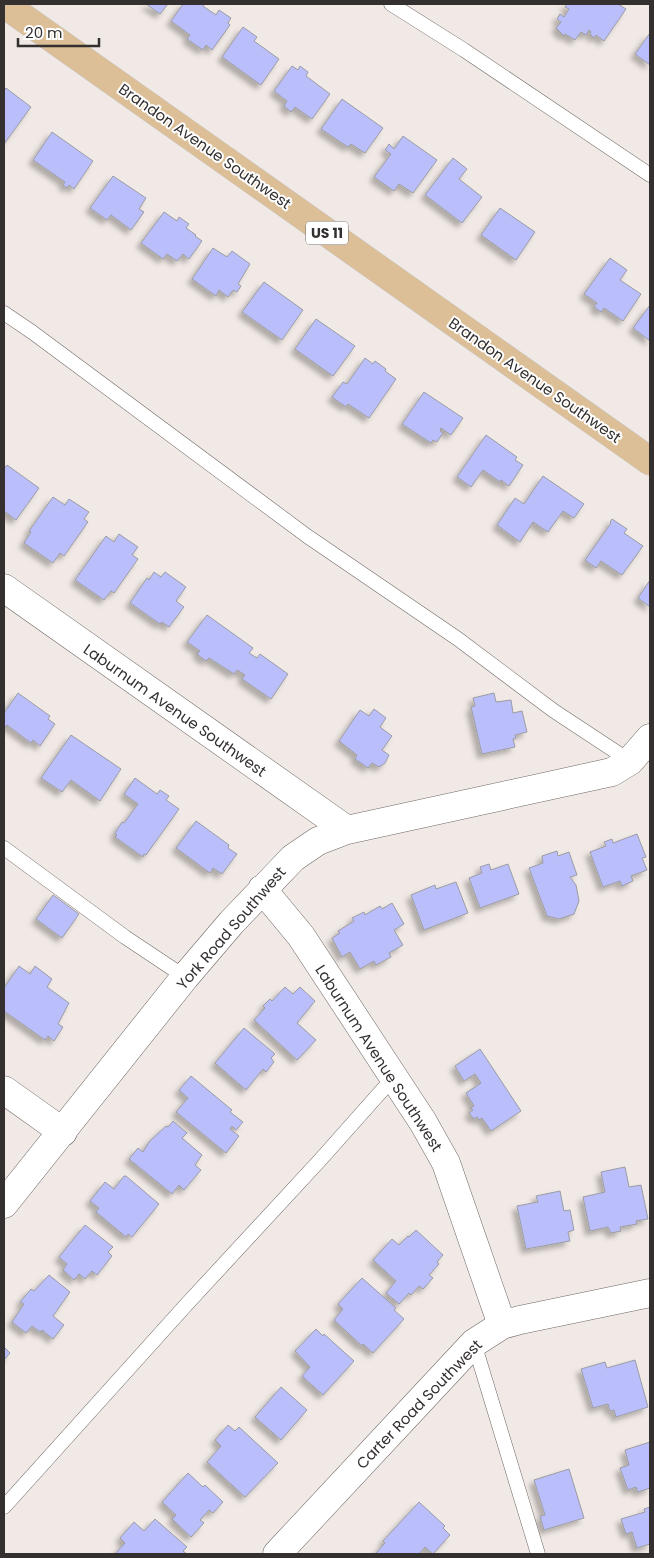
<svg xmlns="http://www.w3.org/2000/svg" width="654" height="1558" font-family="Poppins,sans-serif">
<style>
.building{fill:#babefb;stroke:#9b9ca3;filter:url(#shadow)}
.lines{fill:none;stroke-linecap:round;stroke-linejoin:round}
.lane-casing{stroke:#6f6865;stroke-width:15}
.street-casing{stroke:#6f6865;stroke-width:29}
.primary-casing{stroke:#cac9c9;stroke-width:29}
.lane{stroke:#fff;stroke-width:14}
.street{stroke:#fff;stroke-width:28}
.primary{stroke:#dcbf97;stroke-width:28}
.labels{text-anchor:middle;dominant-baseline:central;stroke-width:4;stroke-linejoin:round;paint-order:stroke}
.shield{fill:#fff;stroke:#706e6d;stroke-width:1}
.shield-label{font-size:14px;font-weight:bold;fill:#33302f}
.street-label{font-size:15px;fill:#33302f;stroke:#fff}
</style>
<defs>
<filter id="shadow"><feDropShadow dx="-4.5" dy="4.5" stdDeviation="2.5" flood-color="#0004"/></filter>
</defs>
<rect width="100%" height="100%" fill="#f1e9e5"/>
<!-- building -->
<path class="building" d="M146 4H168L160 14Z
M183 4H205L203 6 216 15 219 10 231 18 228 23 230 25 212 50 206 45 203 50 187 39 190 35 171 21Z
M567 4H618L626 9 604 41 596 35 594 38 590 34 591 32 589 30 586 35 581 32 575 40 565 34 564 36 556 28 561 22 557 19 560 14 564 17 569 9 565 7Z
M243 27 257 37 254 41 279 59 261 85 222 57Z
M650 33V65L635 54Z
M292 66 298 70 300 66 308 72 306 76 330 94 312 119 295 107 291 112 284 106 287 101 274 91Z
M6 88 31 107 4 144V91Z
M342 99 383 128 365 153 351 144 348 147 321 129Z
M52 132 93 161 74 189 69 185 67 188 63 185 65 182 33 160Z
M403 136 437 160 413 193 399 184 394 191 374 177 391 154 385 150 389 144 394 149Z
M453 158 467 169 459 179 482 197 462 223 425 195Z
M113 176 146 198 139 209 144 212 131 230 111 215 107 220 90 208Z
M500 208 535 232 516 260 481 235Z
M164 212 177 221 179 217 189 224 186 228 196 235 195 236 202 241 189 259 183 254 177 261 167 254 163 259 141 243Z
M213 248 227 257 232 251 250 264 238 284 241 286 237 292 233 290 228 297 219 290 216 296 192 279Z
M610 258 627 270 620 280 641 294 623 321 604 308 601 312 594 307 597 303 584 294Z
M264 282 303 310 282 340 242 312Z
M650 305V341L633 328Z
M316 319 355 346 333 376 295 349Z
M365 358 373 364 375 361 386 369 385 371 396 379 369 418 348 404 346 407 332 397 343 382 347 384Z
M424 392 463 418 451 435 441 428 440 431 443 433 437 442 433 440 431 443 402 424Z
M486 435 517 457 515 460 523 465 509 486 501 480 500 482 483 470 471 487 457 477Z
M7 465 39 488 16 520 4 511V469Z
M543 476 584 504 574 518 563 511 548 532 533 522 520 542 497 525 515 498 524 504Z
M53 497 65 505 69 499 89 512 84 519 88 522 64 556 60 553 53 563 24 543 31 532 29 531Z
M612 519 627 529 624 533 643 546 622 575 601 561 596 568 585 560 611 523 610 522Z
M119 534 138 547 132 555 138 559 114 593 111 591 104 600 75 580 106 536 114 542Z
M154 572 161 577 165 572 186 587 176 601 184 607 169 627 162 622 160 624 130 603 147 578 149 580Z
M650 580V607L638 598Z
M207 615 253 648 249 653 257 658 260 654 288 674 271 699 242 679 245 675 237 670 234 674 209 658 206 661 197 654 200 651 187 642Z
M18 693 50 716 48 719 55 724 40 746 33 740 31 743 7 725 5 727 4 726V713Z
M494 693 496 702 511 700 513 713 522 711 527 732 515 735 516 738 513 739 515 747 482 754 471 707 475 706 473 698Z
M374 709 386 718 380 727 392 736 382 750 389 755 385 763 379 767 372 763 368 768 355 759 357 755 339 741 360 710 369 716Z
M71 735 121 769 100 801 71 780 62 792 41 778Z
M135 778 157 794 160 790 169 796 166 800 179 809 146 855 144 854 143 857 115 837 117 835 115 833 122 822 124 823 138 804 124 794Z
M196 821 229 845 228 848 237 854 222 874 213 868 210 873 176 848Z
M637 834 646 857 642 858 647 870 631 876 633 881 622 886 620 881 603 887 590 852 606 846 604 842 612 839 613 843Z
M557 851 558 856 569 852 577 875 570 877 576 885 579 901 574 914 559 919 547 916 529 868 543 863 542 856Z
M489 864 491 870 508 864 519 894 480 908 469 878 482 873 480 867Z
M456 882 468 913 424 930 411 895 435 885 436 889Z
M53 895 79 914 62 938 36 919Z
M392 903 404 924 394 930 403 945 389 953 391 957 376 965 374 961 360 969 350 952 342 957 332 938 340 933 338 931 354 921 352 918 364 912 365 915 380 906 382 909Z
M19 966 30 974 35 966 52 979 47 987 69 1003 58 1024 63 1027 54 1041 48 1036 45 1040 4 1011V988Z
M285 987 293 994 300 987 315 1001 297 1023 316 1040 297 1060 254 1020 265 1008 263 1006 270 999 272 1001Z
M244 1028 275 1054 271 1058 274 1062 266 1072 263 1069 246 1090 215 1063Z
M480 1049 521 1111 491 1131 482 1118 479 1120 477 1117 474 1119 469 1113 473 1110 471 1108 474 1106 466 1093 481 1083 475 1074 464 1081 455 1066Z
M191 1076 232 1110 230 1112 243 1122 236 1130 232 1126 230 1129 239 1136 226 1153 176 1112 188 1098 179 1090Z
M173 1121 187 1133 182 1138 202 1155 195 1165 201 1170 184 1190 179 1185 172 1194 129 1159 138 1148 143 1152 149 1142 166 1126 168 1127Z
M625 1167 629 1187 641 1185 648 1219 636 1221 637 1224 620 1227 621 1231 611 1233 608 1227 590 1231 583 1197 605 1192 601 1172Z
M124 1176H126L159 1204 132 1237 128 1234 126 1237 96 1212 99 1208 90 1201 105 1182 114 1189Z
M560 1191 564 1211 570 1210 574 1230 568 1232 570 1241 526 1249 517 1206 538 1202 536 1196Z
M85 1225 113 1247 108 1252 112 1256 97 1275 92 1271 85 1279 79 1274 74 1280 63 1270 67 1264 59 1257Z
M416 1230 443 1255 437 1262 439 1264 429 1275 433 1278 423 1289 419 1286 411 1295 409 1293 399 1304 386 1293 396 1281 373 1260 392 1239 399 1245 408 1236 409 1237Z
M49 1275 70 1292 53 1316 64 1325 53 1339 42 1330 40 1332 32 1326 26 1333 12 1322 24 1304 20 1302 31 1289 34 1291Z
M362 1278 396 1308 394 1310 404 1319 373 1353 363 1344 362 1346 334 1320 343 1309 338 1304Z
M316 1329 323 1336 324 1334 354 1361 323 1395 302 1376 310 1367 295 1351Z
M4 1347 10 1353 4 1360Z
M635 1360 648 1407 616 1417 614 1410 610 1411 608 1404 593 1408 581 1369 605 1362 607 1368Z
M281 1387 307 1410 281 1440 255 1417Z
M228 1425 235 1431 239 1427 278 1463 245 1497 207 1462 221 1446 215 1440Z
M650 1442V1488L638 1492 636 1487 628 1490 620 1468 629 1465 625 1450Z
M569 1469 584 1518 544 1530 540 1516 545 1515 534 1480Z
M188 1473 203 1487 205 1485 223 1502 213 1513 209 1510 200 1520 204 1523 191 1537 172 1519 176 1515 162 1502Z
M419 1502 445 1526 443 1528 450 1535 433 1554 425 1547 419 1554H375L385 1543 383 1541Z
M650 1507V1544L637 1548 632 1532 626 1534 621 1519 645 1512 644 1509Z
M155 1519 187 1547 183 1551 187 1554H115L125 1543 120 1538 134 1522 144 1531Z"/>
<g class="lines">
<defs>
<path id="lane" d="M391 4 464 50 650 175
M4 313 32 332 307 536 458 639 554 711 630 761
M4 848 125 937 185 977
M474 1343 538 1554
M4 1507 186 1305 321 1159 393 1078"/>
<path id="street" d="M4 588 347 830
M262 889 301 936 423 1122 446 1163 502 1325
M4 1090 63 1132
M4 1204 185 977 231 923 293 858 318 841 347 830 612 772 630 761 650 738
M277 1554 474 1343 502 1325 520 1320 650 1293"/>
<path id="primary" d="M4 4 650 461"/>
</defs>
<!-- lane casing -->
<use href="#lane" class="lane-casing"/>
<!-- street casing -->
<use href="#street" class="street-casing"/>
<!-- primary casing -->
<use href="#primary" class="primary-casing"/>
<!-- lane -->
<use href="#lane" class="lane"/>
<!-- street -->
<use href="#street" class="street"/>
<!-- primary -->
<use href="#primary" class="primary"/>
</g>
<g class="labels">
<!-- shield labels -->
<rect class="shield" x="306" y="221.5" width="42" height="23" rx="4"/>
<g class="shield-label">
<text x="327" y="233">US 11</text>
</g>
<!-- street labels -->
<g class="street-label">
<text transform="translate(205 146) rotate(35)">Brandon Avenue Southwest</text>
<text transform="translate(535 380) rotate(35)">Brandon Avenue Southwest</text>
<text transform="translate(175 710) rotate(35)">Laburnum Avenue Southwest</text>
<text transform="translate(231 928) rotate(-49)">York Road Southwest</text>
<text transform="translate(379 1058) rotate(57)">Laburnum Avenue Southwest</text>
<text transform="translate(419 1404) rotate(-46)">Carter Road Southwest</text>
</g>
</g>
<!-- border -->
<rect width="654" height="1558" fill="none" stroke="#33302f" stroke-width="10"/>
<!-- scale -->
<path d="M18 38v8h81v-8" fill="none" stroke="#33302f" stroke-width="2.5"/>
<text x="25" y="38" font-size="15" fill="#33302f" stroke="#ffffff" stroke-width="4" paint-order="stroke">20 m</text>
</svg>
